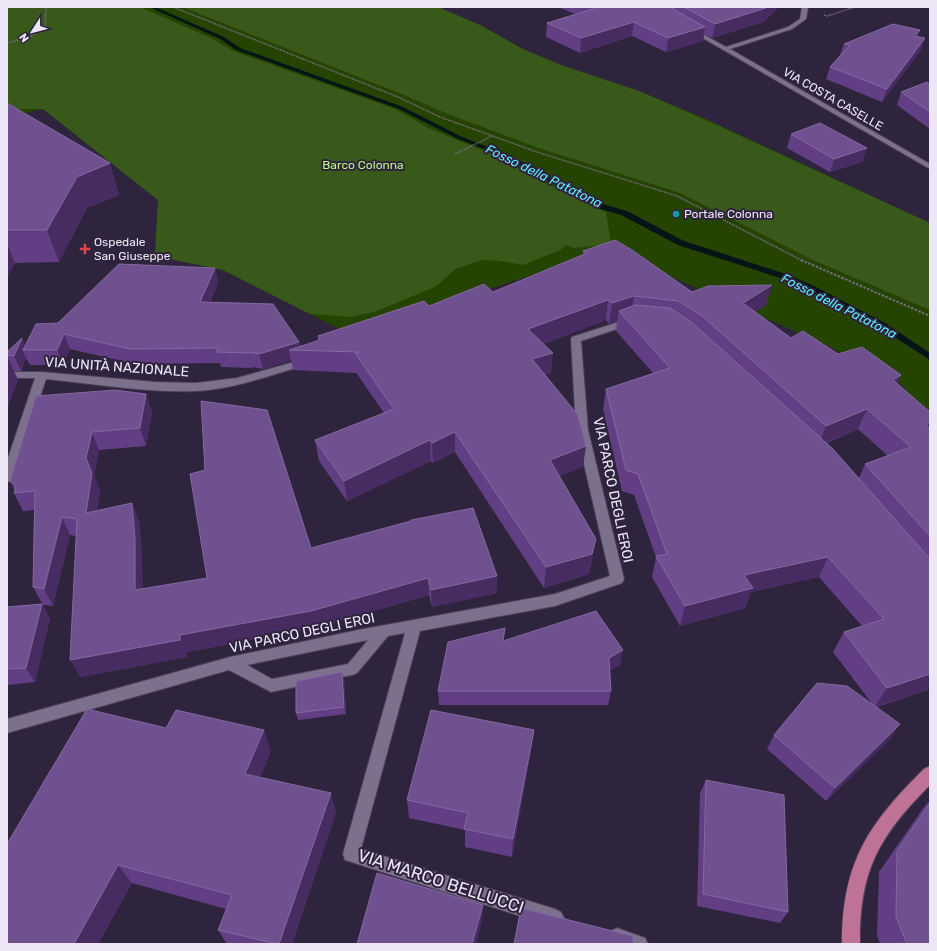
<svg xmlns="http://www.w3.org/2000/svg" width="937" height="951" font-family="Rubik,sans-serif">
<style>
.green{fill:#254401}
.forest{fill:#39591b}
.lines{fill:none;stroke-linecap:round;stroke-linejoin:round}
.stream{fill:#041417;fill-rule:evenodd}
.minor-casing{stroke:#4a4156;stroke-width:2}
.major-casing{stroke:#4a4156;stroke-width:2}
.path-far1{stroke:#766d83;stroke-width:1.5;stroke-dasharray:1.5 1;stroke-linecap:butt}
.path{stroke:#766d83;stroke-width:2;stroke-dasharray:2.5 1.5;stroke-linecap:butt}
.minor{fill:#7d708d;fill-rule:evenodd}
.major{fill:#be7295;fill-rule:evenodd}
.wall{fill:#623f84;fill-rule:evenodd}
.shaded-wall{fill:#472c62}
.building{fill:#705190;stroke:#8468a0}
.culture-dot{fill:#0f9aa8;stroke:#2f243d;stroke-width:1.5}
.health-dot{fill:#e0444e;stroke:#2f243d;stroke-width:1.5}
.labels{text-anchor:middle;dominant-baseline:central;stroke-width:4;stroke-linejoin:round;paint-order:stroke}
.far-street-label{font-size:12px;fill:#ede6f7;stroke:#2f243d}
.far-park-label{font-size:12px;fill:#b9f589;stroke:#2f243d}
.far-poi-label{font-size:12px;fill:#ede6f7;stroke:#2f243d;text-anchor:start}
.far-water-label{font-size:13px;font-style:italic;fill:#5febfb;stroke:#2f243d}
.street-label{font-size:14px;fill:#ede6f7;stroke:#2f243d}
.near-street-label{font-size:17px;fill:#ede6f7;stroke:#2f243d}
</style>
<rect width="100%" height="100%" fill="#2f243d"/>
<!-- green -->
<path class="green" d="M7 7H438L480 25 523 49 561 65 639 91 706 119 930 223V421L903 386 824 344 610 250 349 334 223 270 155 256 158 200 43 109 7 117Z"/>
<!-- forest -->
<path class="forest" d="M7 7H140L211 38 233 51 395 109 428 128 494 155 536 178 606 212 611 244 574 248 566 245 560 250 523 265 501 261 482 260 455 269 437 286 377 311 351 317 310 314 223 270 155 256 158 200 43 109H7Z
M182 7H438L480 25 523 49 561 65 639 91 706 120 930 223V310L813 260 680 193 539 148 448 114 404 95Z"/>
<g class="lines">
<!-- stream -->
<path class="stream" d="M149 7H155L224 37 240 48 403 107 460 136 513 157 583 196 606 205 627 211 684 241 786 274 812 285 885 323 930 353V360L879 327 806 289 780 278 678 245 621 215 600 209 579 198 509 159 456 138 399 109 236 50 220 39Z"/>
<defs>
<path id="minor" d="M802 7H808L806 19 792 29 730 49 930 164V169L687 29 692 28 726 47 788 27 800 19Z
M631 318 636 321 635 323 581 341 588 430 624 579 622 583 555 606 420 631 361 849 555 909 561 912 564 918 561 924 555 927 345 860 343 854 405 633 388 636 357 673 352 675 271 692 229 670 7 733V719L230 657 358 630 555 594 610 576 576 430 571 339 572 337ZM368 640 348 664 272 679 247 665Z
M308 358 312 359 313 361 312 363C274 374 235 389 196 391 148 393 94 384 46 379L13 478 11 481 7 482V461L35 378H7V372H42L155 382 196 383 237 378Z
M617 928 645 938 648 944 611 943 608 937 611 931Z"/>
<path id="major" d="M930 766V785C879 836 859 871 860 944H842C842 863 868 824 924 769Z"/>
</defs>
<!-- minor casing -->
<use href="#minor" class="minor-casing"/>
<!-- major casing -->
<use href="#major" class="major-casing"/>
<!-- path-far1 -->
<path class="path-far1" d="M173 7 398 97 440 117 537 152 677 196 803 261
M824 15 827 16 855 7
M7 43 30 37 45 26 46 7
M455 154 492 136"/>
<!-- path -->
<path class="path" d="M801 260 930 316"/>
<!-- minor -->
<use href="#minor" class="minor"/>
<!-- major -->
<use href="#major" class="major"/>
</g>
<!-- wall -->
<path class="wall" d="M558 7H779L763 22 712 38 704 34 703 41 666 52 632 36 580 53 546 37 547 23 575 14Z
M918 37 921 50 882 102 826 79 830 67 840 55 844 44Z
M930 84V129L897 105 901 92Z
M7 103 110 163 119 195 87 208 59 262 15 263 7 277Z
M791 134 867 148 862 162 830 172 787 148Z
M583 251 692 292 766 305 755 312 791 338 901 375 897 384 930 412V689L877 707 891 738 826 801 767 749 774 735 873 705 833 652 844 632 862 626 819 577 751 592 745 608 680 626 652 577 656 557 634 495 622 491 603 409 606 389 653 373 616 331 617 321 609 324 606 320 543 344 551 373 545 375 583 467 559 476 596 539 589 574 544 588 455 452 433 463 431 461 347 501 319 461 315 440 384 413 357 374V373L293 370 291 360 263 369 252 367V368L221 367 220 363 135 364 70 349 63 365H30L26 358 21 371H14L18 380 7 408V352L22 338 25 346 58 323 215 268 218 283 210 302 299 342 300 346 317 341 319 339 318 336 429 306 493 292 583 255ZM858 429 888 456 865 464 859 478 827 443Z
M36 396 152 412 146 446 99 450 94 476 100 491 97 510 139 521 142 556V589L207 578 311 548 497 576V593L432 607 429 595 315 628 187 652V657L80 677 76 536 70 535 53 606 43 605 33 587 34 510 23 511 14 493 15 491 10 481Z
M42 604 50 618 35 682 7 685V607Z
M504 640 620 665 610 670 611 691 608 705H439L438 691Z
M342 672 344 680 346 714 298 720 296 713Z
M534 730 531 750 512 857 465 847V830L409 818 407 800Z
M271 751 260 777 336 813 292 944H227L218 930 226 909 132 883 98 944H7Z
M706 780 788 912 780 923 697 906 700 793Z
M930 800V944H880L877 936 879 872 924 807Z"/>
<!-- shaded-wall -->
<path class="shaded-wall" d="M767 7H779L763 22 712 38 715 24Z
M634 22 632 36 580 53 581 38Z
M705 27 703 41 666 52 668 38Z
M920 30 916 42 915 36Z
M925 38 921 50 882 102 887 89Z
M867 148 862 162 830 172 834 159Z
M110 163 119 195 87 208 59 262 47 230 77 177Z
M7 243 15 263 7 277Z
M215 268 218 283 203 317 200 302Z
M772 285 766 305 738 323 743 303Z
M634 296 631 317 619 311 617 321 609 324 612 303Z
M608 300 606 320 527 350 528 329Z
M64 334 70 349 63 365 57 350Z
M22 338 27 350H23L26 358 21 371 14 356Z
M299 342 301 350H289L291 360 263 369 259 354Z
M553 353 551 373 531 380 532 359Z
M8 358 18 380 7 408V362Z
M901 375 892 396 893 380Z
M146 394 152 412 146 446 140 428Z
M867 409 858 429 818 446 826 426Z
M930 422V433L926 424Z
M92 432 99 450 94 476 100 491 94 531 86 513V458Z
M455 432V452L433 463 432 443Z
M430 440 431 461 347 501 344 481Z
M586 446 583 467 548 481 550 460Z
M132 503 139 521 142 556 143 608 135 590Z
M62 517 70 535 53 606 44 589Z
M596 539 589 574 544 588 546 567Z
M828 557 819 577 751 592 745 608 680 626 685 606 744 575Z
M497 576V593L432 607 431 590Z
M428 578 429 595 315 628 187 652V657L80 677 70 660Z
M42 604 50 618 35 682 26 668Z
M623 650 620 665 606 672 609 658Z
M342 672 344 680 346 714 344 707Z
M930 674V689L875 707 887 688Z
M900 724 891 738 826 801 835 788Z
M264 730 271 751 253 794 245 774Z
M534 730 531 750 512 857 513 839Z
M331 793 336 813 292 944H279Z
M118 865 132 883 98 944H74Z
M483 905 482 921 476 944H472Z"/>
<!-- building -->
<path class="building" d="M593 7H670L705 27 668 38 634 22 581 38 547 23 596 8Z
M684 7H767L766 8 715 24Z
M893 24 920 30 915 36 925 38 887 89 830 67 850 45 844 44Z
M927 82 930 84V112L901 92Z
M7 103 110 163 77 177 47 230H7Z
M820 123 867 148 834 159 791 134Z
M615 240 632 250 692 292 708 286 772 285 743 303 791 338 803 331 838 354 862 347 901 375 893 380 930 412V422L926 424 930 430V536L865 464 911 447 867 409 826 426 701 315 678 301 634 296 612 303 608 300 528 329 553 353 532 359 578 415 586 446 550 460 596 539 592 554 546 567 455 432 432 443 430 440 344 481 315 440 394 409 355 353 359 352 289 350 317 341 319 338 318 336 424 301 429 306 484 284 493 292 587 253 583 251Z
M119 264 215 268 200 302 273 304 299 342 259 354 249 352V353L217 352V348L130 349 64 334 57 350H23L36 324 58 323Z
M635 305 670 308 690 321 833 449 930 559V674L887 688 844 632 884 619 828 557 744 575 753 588 685 606 656 556 667 554 638 474 626 470 606 389 670 368 619 311Z
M22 338 14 356 7 355V352Z
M115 390 146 394 140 428 92 432 86 458 92 473 86 513 132 503 135 539V590L207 578 190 474 205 470 201 401 267 410 311 548 411 521V520L473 508 497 576 431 590 428 578 311 611 180 635V640L70 660 77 519 62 517 44 589 33 587 35 491 14 493 16 485 10 481 36 396Z
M42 604 26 668 7 669V607Z
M596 611 623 650 609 658 611 691H438L448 642 505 628 503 641Z
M342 672 344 707 296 713V681Z
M817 683 847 686 900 724 835 788 774 735Z
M87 709 166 728 176 710 264 730 245 774 331 793 279 944H277L218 930 232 895 118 865 74 944H7V844Z
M431 710 534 730 513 839 464 829 468 813 407 800Z
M706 780 784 795 788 912 703 894Z
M930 803V944H907L896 917 897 851Z
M377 873 483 905 472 944H357Z
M521 908 633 936V944H514Z"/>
<!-- markers -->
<circle class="culture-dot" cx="676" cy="214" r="4"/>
<path class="health-dot" d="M83 243h4v4h4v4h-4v4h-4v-4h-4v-4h4z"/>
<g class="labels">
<!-- far-street labels -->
<g class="far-street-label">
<text transform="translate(833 99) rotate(30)">VIA COSTA CASELLE</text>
</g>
<!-- far-park labels -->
<g class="far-park-label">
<text x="363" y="165">Barco Colonna</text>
</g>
<!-- far-poi labels -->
<g class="far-poi-label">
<text x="684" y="214">Portale Colonna</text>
<text x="94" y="242">Ospedale<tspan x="94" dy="14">San Giuseppe</tspan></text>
</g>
<!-- far-water labels -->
<g class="far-water-label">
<text transform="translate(544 176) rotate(26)">Fosso della Patatona</text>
<text transform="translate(839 306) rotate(27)">Fosso della Patatona</text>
</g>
<!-- street labels -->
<g class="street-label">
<text transform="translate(117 367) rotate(4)">VIA UNITÀ NAZIONALE</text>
<text transform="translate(613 490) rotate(78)">VIA PARCO DEGLI EROI</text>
<text transform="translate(302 633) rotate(-12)">VIA PARCO DEGLI EROI</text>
</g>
<!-- near-street labels -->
<g class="near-street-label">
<text transform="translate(441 881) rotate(18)">VIA MARCO BELLUCCI</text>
</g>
</g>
<!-- border -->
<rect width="937" height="951" fill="none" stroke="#ede6f7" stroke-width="16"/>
<!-- north arrow -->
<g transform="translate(32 32) rotate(234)" stroke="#2f243d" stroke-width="3" paint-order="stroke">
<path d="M0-3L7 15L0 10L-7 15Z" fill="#ede6f7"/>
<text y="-6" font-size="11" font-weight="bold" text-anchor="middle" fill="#ede6f7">N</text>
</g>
</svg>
